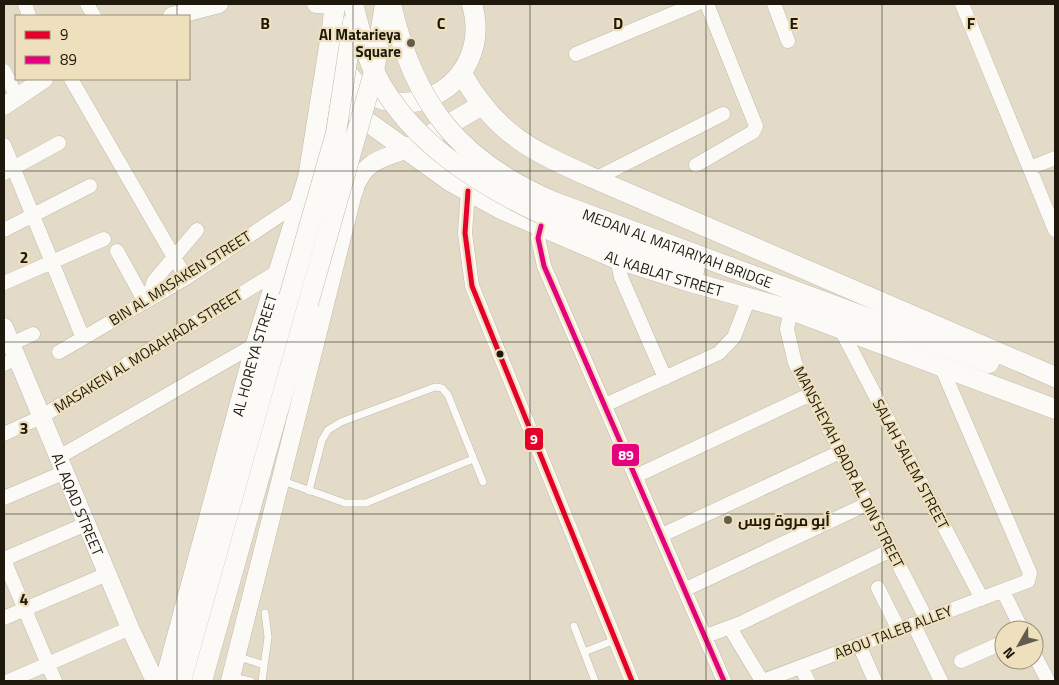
<svg xmlns="http://www.w3.org/2000/svg" width="1059" height="685" font-family="'Titillium Web',Cairo,sans-serif">
<style>
.lines{fill:none;stroke-linecap:round;stroke-linejoin:round}
.service-casing{stroke:#c1baab;stroke-width:8}
.minor-casing{stroke:#c1baab;stroke-width:15}
.tertiary-casing{stroke:#c1baab;stroke-width:19}
.secondary-casing{stroke:#c1baab;stroke-width:21}
.service{stroke:#fbfaf7;stroke-width:7}
.minor{stroke:#fbfaf7;stroke-width:14}
.tertiary{stroke:#fbfaf7;stroke-width:18}
.secondary{stroke:#fbfaf7;stroke-width:20}
.secondary-bridge-casing{stroke:#c1baab;stroke-width:21;stroke-linecap:butt}
.secondary-bridge{stroke:#fbfaf7;stroke-width:20}
.bus-1-casing{stroke:#eee0bd;stroke-width:9}
.bus-2-casing{stroke:#eee0bd;stroke-width:9}
.bus-1{stroke:#e4002b;stroke-width:5}
.bus-2{stroke:#e5007d;stroke-width:5}
.grid{fill:none;stroke:#1e190c;stroke-width:1;stroke-opacity:0.55}
.poi-dot{fill:#635d4e;stroke:#eee0bd;stroke-width:2}
.bus-dot{fill:#1e190c;stroke:#eee0bd;stroke-width:2}
.labels{text-anchor:middle;dominant-baseline:central;stroke-width:4.5;stroke-linejoin:round;paint-order:stroke}
.poi-label{font-size:15px;font-weight:bold;fill:#1e190c;stroke:#eee0bd;text-anchor:end}
.street-label{font-size:15px;fill:#1e190c;stroke:#eee0bd}
.grid-label{font-size:16px;text-anchor:middle;font-weight:bold;fill:#1e190c;stroke:#eee0bd;stroke-width:4.5;stroke-linejoin:round;paint-order:stroke}
.line-badge{stroke:#eee0bd;stroke-width:2}
.badge-label{font-size:14px;text-anchor:middle;font-weight:bold;fill:#fff}
</style>
<rect width="100%" height="100%" fill="#e3dbc8"/>
<g class="lines">
<defs>
<path id="service" d="M280 480 345 503H366L473 459
M309 491 322 440 328 430 341 422 435 387 442 388 448 395 483 482
M574 626 595 681
M584 652 615 640
M236 656 264 665
M231 677 251 681
M262 681 268 637 265 613"/>
<path id="minor" d="M25 4 29 16
M87 4 94 16
M774 4 788 41
M962 4 1055 230
M576 54 696 4
M4 71 17 97
M71 79 186 278
M4 145 83 338
M696 165 753 132 756 126 707 4
M1030 168 1055 158
M4 173 59 143
M595 179 723 114
M468 191 465 233 472 286 632 681
M541 226 538 238 544 266 724 681
M4 230 90 186
M117 251 145 302
M617 259 621 277 665 378
M4 283 104 239
M147 301 154 281 197 230
M791 310 787 329 795 363 927 620
M840 328 982 599
M11 344 33 334
M59 352 186 278 300 202
M4 364 17 358
M605 405 719 353 734 337 749 298
M4 434 41 417 280 270
M59 457 256 344
M636 476 811 394
M4 498 65 472
M662 535 840 452
M4 559 86 524
M4 560 55 681
M878 588 899 630
M686 589 867 504
M1003 591 1022 630
M4 618 107 574
M914 625 941 681
M730 628 762 681
M706 636 741 623 891 550
M859 645 875 681
M1034 654 1048 681
M961 661 1004 642
M801 667 808 681
M9 681 130 628
M763 681 1028 581 1030 573 941 366"/>
<g id="tertiary">
<path d="M316 4 336 5"/>
<path d="M172 16 219 4"/>
<path d="M4 106 44 79"/>
<path id="s1" d="M4 327 130 628 155 681"/>
<path d="M230 681 354 189C366 160 379 160 405 150"/>
</g>
<g id="secondary">
<path d="M336 4C330 26 331 50 345 70 392 140 496 88 472 4"/>
<path id="s2" d="M336 54V79L338 88 354 112 450 181 501 209 617 259 684 280 791 310 1055 409"/>
<path d="M462 74C497 136 533 151 595 179L1055 377"/>
<path d="M410 147 482 105"/>
<path d="M333 167 347 173 354 189"/>
<path id="s3" d="M554 202 989 363"/>
<path d="M562 222 694 271"/>
<path id="s4" d="M165 681 256 344 308 178 332 28"/>
<path d="M181 681 289 297"/>
<path d="M202 681 308 304"/>
</g>
</defs>
<!-- service casing -->
<use href="#service" class="service-casing"/>
<!-- minor casing -->
<use href="#minor" class="minor-casing"/>
<!-- tertiary casing -->
<use href="#tertiary" class="tertiary-casing"/>
<!-- secondary casing -->
<use href="#secondary" class="secondary-casing"/>
<!-- service -->
<use href="#service" class="service"/>
<!-- minor -->
<use href="#minor" class="minor"/>
<!-- tertiary -->
<use href="#tertiary" class="tertiary"/>
<!-- secondary -->
<use href="#secondary" class="secondary"/>
<defs>
<path id="secondary-bridge" d="M391 4C414 105 459 161 554 202
M354 8C360 30 365 53 375 73 409 142 481 186 548 217
M289 297 336 133 353 22
M308 304 374 72 385 4"/>
</defs>
<!-- secondary-bridge casing -->
<use href="#secondary-bridge" class="secondary-bridge-casing"/>
<!-- secondary-bridge -->
<use href="#secondary-bridge" class="secondary-bridge"/>
<defs>
<path id="bus-1" d="M468 191 465 233 472 286 632 681"/>
<path id="bus-2" d="M541 226 538 238 544 266 724 681"/>
</defs>
<!-- bus-1 casing -->
<use href="#bus-1" class="bus-1-casing"/>
<!-- bus-2 casing -->
<use href="#bus-2" class="bus-2-casing"/>
<!-- bus-1 -->
<use href="#bus-1" class="bus-1"/>
<!-- bus-2 -->
<use href="#bus-2" class="bus-2"/>
</g>
<!-- grid -->
<path class="grid" d="M177 4V16M353 4V681M530 4V681M706 4V681M882 4V681M177 79V681M4 171H1055M4 342H1055M4 514H1055"/>
<!-- markers -->
<g class="poi-dot">
<circle cx="411" cy="43" r="5"/>
<circle cx="728" cy="520" r="5"/>
</g>
<circle class="bus-dot" cx="500" cy="354" r="4.5"/>
<g class="labels">
<!-- poi labels -->
<g class="poi-label">
<text x="401" y="34">Al Matarieya<tspan x="401" dy="17">Square</tspan></text>
<text x="738" y="520" text-anchor="start">أبو مروة وبس</text>
</g>
<!-- street labels -->
<g class="street-label">
<text stroke="none"><textPath href="#s3" startOffset="132">MEDAN AL MATARIYAH BRIDGE</textPath></text>
<text stroke="none"><textPath href="#s2" startOffset="415">AL KABLAT STREET</textPath></text>
<text transform="translate(180 278) rotate(-32)">BIN AL MASAKEN STREET</text>
<text transform="translate(148 351) rotate(-32)">MASAKEN AL MOAAHADA STREET</text>
<text stroke="none"><textPath href="#s4" startOffset="338">AL HOREYA STREET</textPath></text>
<text transform="translate(911 464) rotate(62)">SALAH SALEM STREET</text>
<text transform="translate(849 467) rotate(63)">MANSHEYAH BADR AL DIN STREET</text>
<text stroke="none"><textPath href="#s1" startOffset="192">AL AQAD STREET</textPath></text>
<text transform="translate(893 632) rotate(-21)">ABOU TALEB ALLEY</text>
</g>
</g>
<g class="grid-label">
<text x="265" y="29">B</text>
<text x="441" y="29">C</text>
<text x="618" y="29">D</text>
<text x="794" y="29">E</text>
<text x="971" y="29">F</text>
<text x="24" y="263">2</text>
<text x="24" y="434">3</text>
<text x="24" y="605">4</text>
</g>
<g class="line-badge">
<rect x="524" y="427" width="20" height="24" rx="5" fill="#e4002b"/>
<rect x="611" y="443" width="29" height="24" rx="5" fill="#e5007d"/>
</g>
<g class="badge-label">
<text x="534" y="444">9</text>
<text x="626" y="460">89</text>
</g>
<!-- border -->
<rect width="1059" height="685" fill="none" stroke="#1e190c" stroke-width="10"/>
<!-- legend -->
<rect x="15" y="15" width="175" height="65" fill="#eee0bd" stroke="#9b9076"/>
<rect x="25" y="31" width="25" height="8" fill="#e4002b" stroke="#9b9076"/>
<text x="60" y="40" font-size="15" fill="#1e190c">9</text>
<rect x="25" y="56" width="25" height="8" fill="#e5007d" stroke="#9b9076"/>
<text x="60" y="65" font-size="15" fill="#1e190c">89</text>
<!-- north arrow -->
<g transform="translate(1019 645) rotate(231)"><circle r="24" fill="#eee0bd" stroke="#9b9076"/>
<path d="M0-4L9 19L0 12L-9 19Z" fill="#635d4e"/>
<text y="-8" font-size="14" font-weight="bold" text-anchor="middle" fill="#1e190c">N</text>
</g>
</svg>
